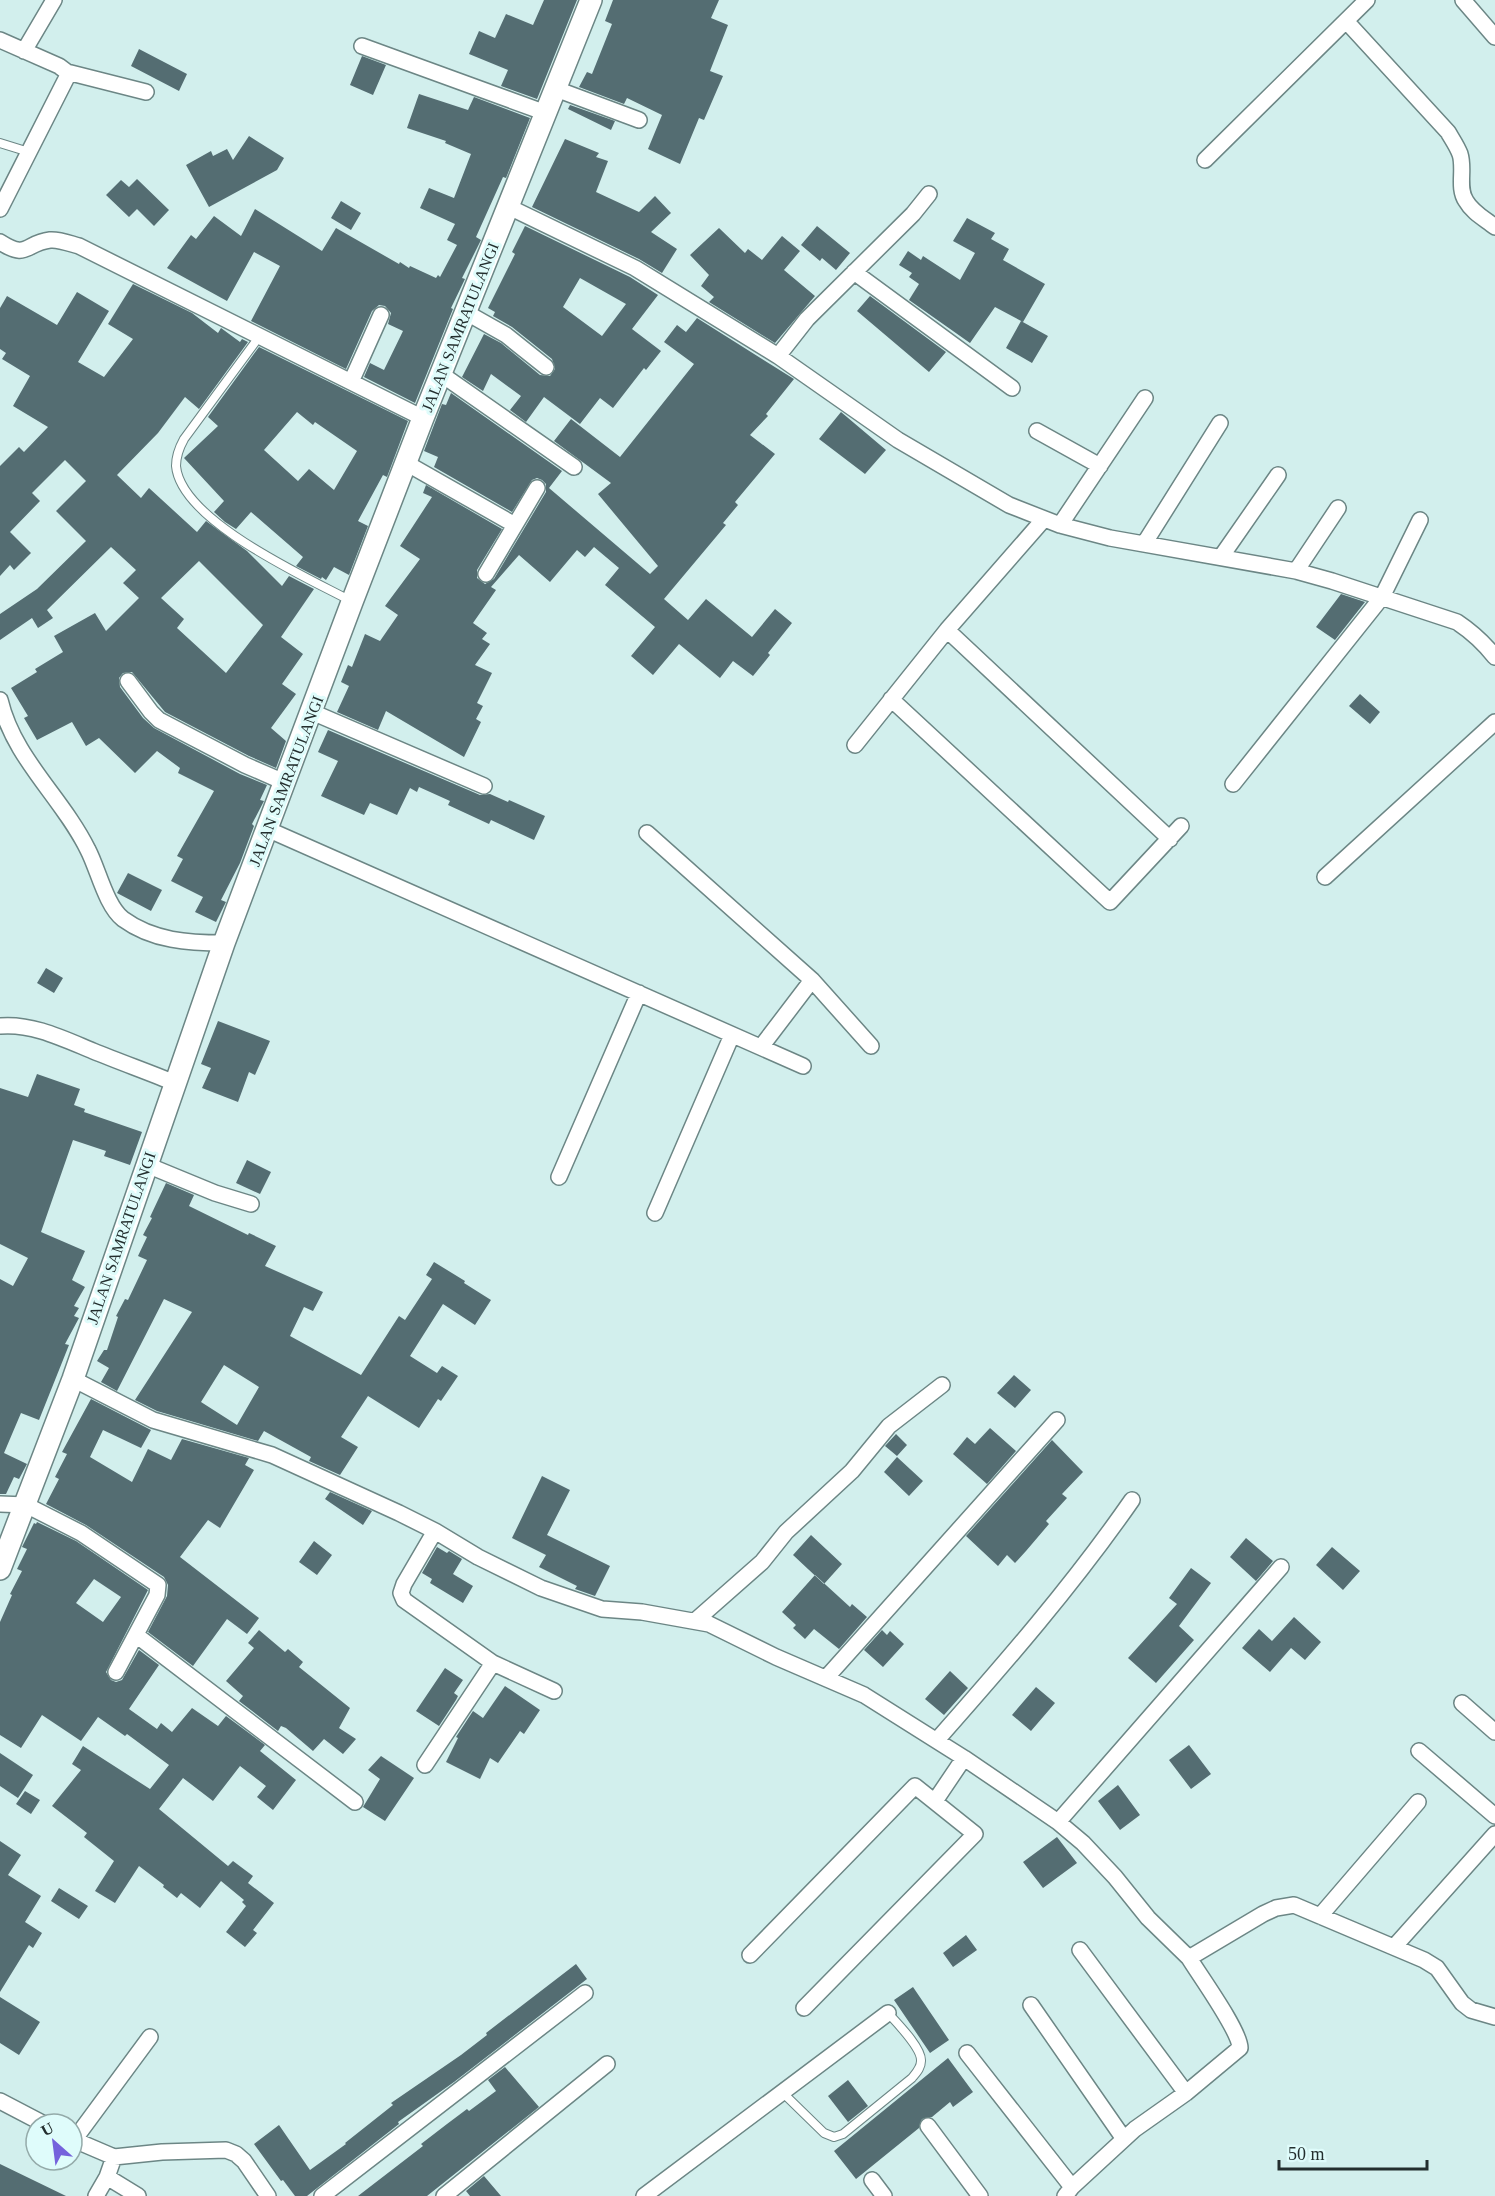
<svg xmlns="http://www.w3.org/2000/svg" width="1495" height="2196" font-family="'Times New Roman',serif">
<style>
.building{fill:#546d72;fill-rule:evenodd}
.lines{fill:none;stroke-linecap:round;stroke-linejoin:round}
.service-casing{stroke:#6c8685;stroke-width:10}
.minor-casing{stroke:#6c8685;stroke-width:18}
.secondary-casing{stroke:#6c8685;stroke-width:24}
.service{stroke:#fff;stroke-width:8}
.minor{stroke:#fff;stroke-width:15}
.secondary{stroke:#fff;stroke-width:21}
.labels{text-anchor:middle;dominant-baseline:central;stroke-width:6;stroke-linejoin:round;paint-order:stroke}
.street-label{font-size:16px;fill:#232e2e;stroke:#dffcfb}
</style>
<rect width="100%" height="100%" fill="#d2efed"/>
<!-- building -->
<path class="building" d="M544 0H577L537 99 501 86 508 70 469 54 479 31 495 38 506 14 533 25Z
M613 0H719L711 18 728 25 710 71 723 76 704 120 699 118 680 164 648 149 662 115 627 98 624 104 579 87 587 72 592 74 612 24 605 21Z
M139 49 187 74 179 91 131 66Z
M362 56 386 65 373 95 350 85Z
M419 94 468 110 474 97 530 118 506 178 503 177 476 237 481 240 462 278 465 279 451 308 453 309 415 403 364 377 370 363 384 370 403 331 388 324 391 313 385 306 379 305 372 311 346 369 251 321 280 266 254 252 227 301 167 268 191 235 196 239 214 216 241 236 255 209 322 251 336 228 399 264 400 262 409 268 410 266 436 278 438 275 440 277 457 245 447 240 455 224 420 208 429 188 454 198 471 154 445 143 446 141 407 128Z
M570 105 615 121 611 130 568 109Z
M249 136 284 158 277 170 209 207 186 165 211 151 213 156 227 149 233 160Z
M565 139 599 153 596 157 608 161 596 192 639 212 655 196 671 213 651 232 677 249 662 273 639 259 532 207Z
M137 179 169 210 154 226 137 209 129 217 106 195 121 180 129 187Z
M341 201 361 213 351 230 331 218Z
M967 218 995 233 991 239 1009 249 1003 260 1045 284 1023 322 995 307 970 343 909 300 919 284 909 277 912 273 899 265 908 251 921 260 923 256 960 280 975 253 953 241Z
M525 226 630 277 658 295 632 329 661 351 646 370 644 368 613 408 600 398 580 424 544 397 526 422 510 410 521 396 491 374 483 391 462 377 484 334 501 343 540 375 550 376 555 369 552 359 512 327 493 316 495 312 488 308 515 254 512 252ZM580 278 626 304 602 336 563 307Z
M817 226 850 253 836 270 822 258 820 261 801 245Z
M719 228 745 253 748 249 762 260 782 236 800 251 784 270 815 296 775 343 709 302 714 297 701 286 709 275 690 255Z
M133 284 192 313 218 333 221 328 240 342 242 339 248 342 199 409 185 397 158 433 117 475 141 498 149 488 197 532 206 521 247 551 282 586 289 576 314 589 281 637 303 654 282 684 296 694 271 728 286 741 276 768 249 756 165 712 132 672 123 673 119 678 120 687 143 718 154 728 240 774 267 785 260 800 264 801 252 824 254 826 240 863 221 900 226 902 216 922 195 912 203 897 171 881 183 859 177 856 214 791 178 773 180 768 157 751 135 773 99 738 86 746 72 722 37 740 24 718 28 716 11 688 37 672 35 669 63 652 54 636 95 613 106 631 139 598 123 583 136 570 111 547 47 610 53 618 38 628 32 618 0 640V614L37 589 86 541 56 511 86 481 65 460 32 493 40 501 10 532 31 553 14 570 10 565 0 576V466L19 447 24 452 48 427 13 406 30 376 2 359 6 353 0 349V308L7 296 57 325 77 292 109 311 78 362 104 377 133 339 108 324ZM199 561 263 625 226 673 177 628 184 619 161 598Z
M870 296 946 352 929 372 857 311Z
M697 318 794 379 766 414 768 416 750 435 775 454 735 502 738 505 723 523 726 525 664 599 688 620 706 599 752 637 775 609 792 623 768 653 770 655 753 676 733 661 720 678 679 644 653 675 631 656 655 627 605 585 619 568 594 547 585 557 577 550 550 582 519 555 491 587 496 590 473 623 487 633 482 639 490 644 475 665 492 673 477 703 483 706 476 719 481 722 464 757 386 711 378 730 337 712 349 686 341 682 348 665 352 667 365 634 380 641 398 615 385 606 420 559 400 546 432 497 423 493 426 485 502 529 477 570V578L485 584 494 579 546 492V484L542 480 537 478 532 480 512 512 434 467 438 457 424 451 442 404 446 405 451 393 562 471 549 488 650 574 658 566 598 494 611 483 554 441 571 419 620 457 694 364 664 342 677 325 686 332Z
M1021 321 1048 336 1032 363 1006 348Z
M259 347 408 421 387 477 383 475 358 521 368 526 349 575 334 567 326 580 322 577 321 579 296 566 303 557 251 512 236 529 225 522 214 512 224 501 184 458 218 426 208 417ZM297 412 313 425 315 422 357 451 334 490 309 469 298 481 264 450Z
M841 412 886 450 865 474 819 439Z
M1341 594 1365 602 1335 640 1316 627Z
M1360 694 1380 712 1370 724 1349 706Z
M328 730 480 795 490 794 508 802 509 800 545 816 534 840 491 820 489 824 448 805 450 801 419 787 417 792 410 788 397 815 370 803 364 815 321 796 338 761 318 752Z
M128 873 162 890 151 911 117 893Z
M46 968 63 978 54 993 37 983Z
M218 1021 270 1041 255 1075 249 1072 238 1102 202 1088 211 1068 201 1064Z
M37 1074 80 1089 74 1105 85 1109 84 1112 142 1132 130 1165 104 1156 106 1151 73 1140 41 1232 85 1251 72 1280 85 1287 74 1306 79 1308 74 1316 79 1318 65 1344 69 1345 39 1420 21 1413 4 1453 27 1464 19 1479 14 1477 6 1494H0V1279L13 1286 28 1258 0 1244V1088L28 1097Z
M247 1160 271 1172 260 1194 236 1183Z
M166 1183 194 1195 189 1206 248 1235 249 1233 276 1246 265 1266 323 1292 313 1311 304 1307 290 1336 361 1375 399 1316 405 1320 432 1279 426 1275 434 1262 465 1281 464 1283 491 1300 475 1325 443 1304 410 1356 437 1373 442 1366 458 1376 441 1401 438 1399 419 1428 368 1396 341 1437 358 1447 340 1475 309 1461 311 1457 264 1431 258 1441 157 1411 135 1400 192 1312 164 1299 117 1391 101 1382 109 1368 97 1361 104 1350H107L118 1317 116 1316 125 1299 128 1300 147 1260 138 1256 147 1237 143 1235 152 1218 150 1217ZM224 1365 259 1387 237 1425 201 1402Z
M1014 1375 1031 1390 1015 1408 997 1393Z
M91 1399 151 1430 141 1448 103 1430 90 1457 132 1482 148 1449 171 1460 182 1439 249 1458 245 1465 254 1470 220 1528 208 1520 180 1557 259 1618 247 1634 227 1619 193 1666 148 1632 167 1596 168 1585 164 1577 86 1525 46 1504 59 1479 55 1477 67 1454 62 1452Z
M990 1428 1016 1451 987 1484 953 1454 967 1437 975 1444Z
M896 1434 907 1445 897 1456 885 1446Z
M1052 1440 1083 1472 1062 1494 1067 1498 1046 1521 1049 1524 1026 1551 1015 1563 1007 1555 998 1566 966 1536Z
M897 1457 923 1481 909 1496 884 1472Z
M542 1476 570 1490 547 1535 610 1566 595 1596 575 1589 577 1586 539 1567 546 1555 512 1538Z
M330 1492 372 1511 363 1525 325 1499Z
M37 1522 76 1541 148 1590 106 1672 111 1680 116 1682 122 1680 139 1650 159 1665 129 1709 157 1729 161 1723 172 1732 192 1708 218 1726 226 1716 265 1745 260 1751 296 1780 273 1810 257 1797 266 1786 240 1766 213 1801 183 1778 159 1809 228 1866 233 1861 253 1876 248 1883 274 1903 253 1930 257 1933 245 1947 226 1932 246 1906 242 1902 244 1900 221 1881 200 1908 181 1893 177 1898 163 1887 164 1885 139 1866 115 1903 95 1891 114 1861 84 1837 87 1833 52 1806 81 1770 72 1764 83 1746 150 1789 169 1765 127 1734 125 1736 98 1717 81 1741 42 1715 21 1748 0 1735V1622L12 1595 10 1594 22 1571 17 1569 27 1549 22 1547 34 1523 36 1524ZM94 1579 121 1597 103 1622 76 1603Z
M811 1535 842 1564 824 1584 793 1555Z
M1246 1538 1273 1561 1256 1581 1230 1557Z
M314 1541 332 1555 317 1575 299 1562Z
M437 1547 447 1553 449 1551 462 1559 453 1574 473 1586 463 1603 430 1583 432 1579 422 1573Z
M1332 1547 1360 1571 1343 1590 1316 1565Z
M1191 1568 1211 1583 1179 1626 1194 1640 1156 1683 1128 1658 1177 1604 1169 1598Z
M815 1575 850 1607 852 1604 867 1617 839 1649 814 1629 805 1639 793 1628 796 1625 782 1612Z
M1294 1617 1321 1642 1305 1660 1291 1648 1270 1672 1242 1648 1259 1629 1272 1641Z
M259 1630 285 1652 288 1649 303 1662 299 1667 350 1708 339 1728 356 1739 343 1754 324 1739 313 1751 286 1728 281 1726 278 1731 239 1701 243 1696 226 1681 254 1648 248 1643Z
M882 1630 887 1635 890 1631 904 1644 883 1667 864 1650Z
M445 1668 463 1680 454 1693 458 1696 456 1700 439 1726 416 1711Z
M950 1671 968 1688 944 1715 925 1699Z
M505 1686 540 1710 524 1734 520 1731 498 1763 490 1758 480 1779 446 1762 458 1738 456 1737 473 1711 483 1718Z
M1036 1687 1055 1703 1031 1731 1012 1715Z
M1189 1745 1211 1774 1191 1789 1169 1760Z
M0 1753 33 1775 18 1798 0 1786Z
M381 1756 414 1778 385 1821 363 1807 380 1779 368 1770Z
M1118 1785 1140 1815 1120 1830 1098 1801Z
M25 1791 40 1800 31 1814 16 1804Z
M1057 1837 1077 1863 1043 1888 1023 1862Z
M0 1841 21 1855 8 1875 41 1896 25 1922 42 1933 33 1948 29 1945 0 1992Z
M59 1888 88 1906 79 1919 51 1901Z
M966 1935 977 1950 953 1967 943 1953Z
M576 1964 587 1979 454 2082 398 2122 399 2124 307 2196H295L283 2180 281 2181 254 2144 279 2125 310 2170 346 2144 345 2143 393 2105 391 2103 461 2055 487 2035 486 2033Z
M913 1987 949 2040 930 2053 894 2000Z
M0 1997 40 2022 19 2055 0 2043Z
M948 2058 973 2092 953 2107 950 2102 932 2117 922 2119 919 2128 856 2179 834 2151Z
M505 2067 539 2107 427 2196H358L423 2146 421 2144 447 2124 467 2109 469 2111 496 2091 488 2080Z
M848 2080 868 2106 848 2122 828 2096Z
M0 2164 66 2196H0Z
M484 2176 501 2196H470L466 2191Z"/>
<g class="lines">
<defs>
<path id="service" d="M0 143 29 152
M259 337 184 439C179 448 176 456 176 466 181 521 306 577 351 601
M783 2093 824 2133 834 2137 843 2134 912 2078C916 2073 921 2068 921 2061 922 2048 897 2023 888 2013"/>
<path id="minor" d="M1463 0 1495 37
M1347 22 1448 132C1452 139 1457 146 1460 154 1465 169 1457 188 1466 201 1472 212 1485 219 1495 227
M0 40 59 66 67 72V77L0 209
M362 46 546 113
M24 51 54 0
M67 72 146 92
M556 89 639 120
M1205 160 1367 0
M509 207 635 268 778 356 898 440 1009 505 1060 525 1110 538 1296 571 1332 581 1457 622C1472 632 1484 643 1495 657
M0 242C28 260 25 243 50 240 59 239 71 244 79 246L423 418
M854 272 1012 388
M467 313 506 335 546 367
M778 356 807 319 913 214 929 194
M441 374 574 467
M351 382 381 315
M1037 431 1100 466
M406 463 515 525
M1060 525 1145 398
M1144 544 1220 423
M1221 557 1278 475
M1296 571 1338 508
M486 574 537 488
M947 630 1170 839
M128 681 151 712 159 720 245 765 284 782
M891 699 1110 902 1181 826
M0 700C14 759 62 797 88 850 98 869 106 906 123 919 153 941 189 943 224 943
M312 712 484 786
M855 745 947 630 1044 519
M1233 784 1382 597 1420 520
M267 829 803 1066
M647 833 812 980 871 1046
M1325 877 1495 722
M0 1026C32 1023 64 1039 93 1051 120 1062 148 1072 175 1083
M761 1047 812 980
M147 1165 215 1193 251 1204
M559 1177 639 993
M655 1213 732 1035
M73 1379 153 1420 272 1455 399 1513 435 1531 478 1557 541 1588 602 1609 642 1612 709 1624 776 1657 864 1695 964 1758 1058 1822 1083 1843 1115 1877 1148 1918 1189 1958 1263 1914 1276 1908 1294 1905 1424 1960 1437 1968 1462 2003 1471 2010 1495 2017
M0 1504 26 1505 81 1533 158 1585 157 1595 116 1672
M435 1531 404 1584 401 1593 404 1600 493 1663 554 1691
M695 1621 762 1562 786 1532 852 1471 889 1426 942 1385
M136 1635 355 1802
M826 1678 1057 1420
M1462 1703 1495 1732
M937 1740C1005 1663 1073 1585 1132 1500
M1419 1751 1495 1816
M425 1765 493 1663
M935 1801 964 1758
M1058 1822 1281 1567
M1320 1916 1418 1802
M1394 1947 1495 1834
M1080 1950 1186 2093
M750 1955 915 1786 975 1834 804 2008
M1031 2005 1124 2139
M967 2053 1072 2187
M0 2101 44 2124
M928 2126 980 2196
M72 2139 114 2157 162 2152 226 2150 236 2154 244 2161 268 2196
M74 2140 150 2037
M107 2177 138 2196
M872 2180 884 2196
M96 2196 107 2177 114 2157
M322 2196 585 1993
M444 2196 607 2064
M644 2196 888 2013
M1065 2196 1072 2187 1135 2129 1186 2093 1240 2048C1240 2031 1200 1976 1189 1958"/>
<path id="secondary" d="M0 1569 73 1379 224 943 352 602 423 418 591 0"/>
</defs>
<!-- service casing -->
<use href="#service" class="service-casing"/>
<!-- minor casing -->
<use href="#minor" class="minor-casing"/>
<!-- secondary casing -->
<use href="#secondary" class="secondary-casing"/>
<!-- service -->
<use href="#service" class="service"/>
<!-- minor -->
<use href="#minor" class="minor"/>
<!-- secondary -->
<use href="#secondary" class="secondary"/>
</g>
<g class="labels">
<!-- street labels -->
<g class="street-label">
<text transform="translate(460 327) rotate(-68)">JALAN SAMRATULANGI</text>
<text transform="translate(286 781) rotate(-69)">JALAN SAMRATULANGI</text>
<text transform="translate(121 1238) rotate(-71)">JALAN SAMRATULANGI</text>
</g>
</g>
<!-- north arrow -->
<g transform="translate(54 2142) rotate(332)"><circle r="28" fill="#dffcfb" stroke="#94aaa9" stroke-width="1.5"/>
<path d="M0-4.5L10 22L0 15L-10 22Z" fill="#7562dc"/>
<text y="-9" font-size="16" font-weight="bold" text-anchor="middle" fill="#232e2e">U</text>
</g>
<!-- scale -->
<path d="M1279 2160v9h148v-9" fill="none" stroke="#232e2e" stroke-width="3"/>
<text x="1288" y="2160" font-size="18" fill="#232e2e" stroke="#dffcfb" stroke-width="4.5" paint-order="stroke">50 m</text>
</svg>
